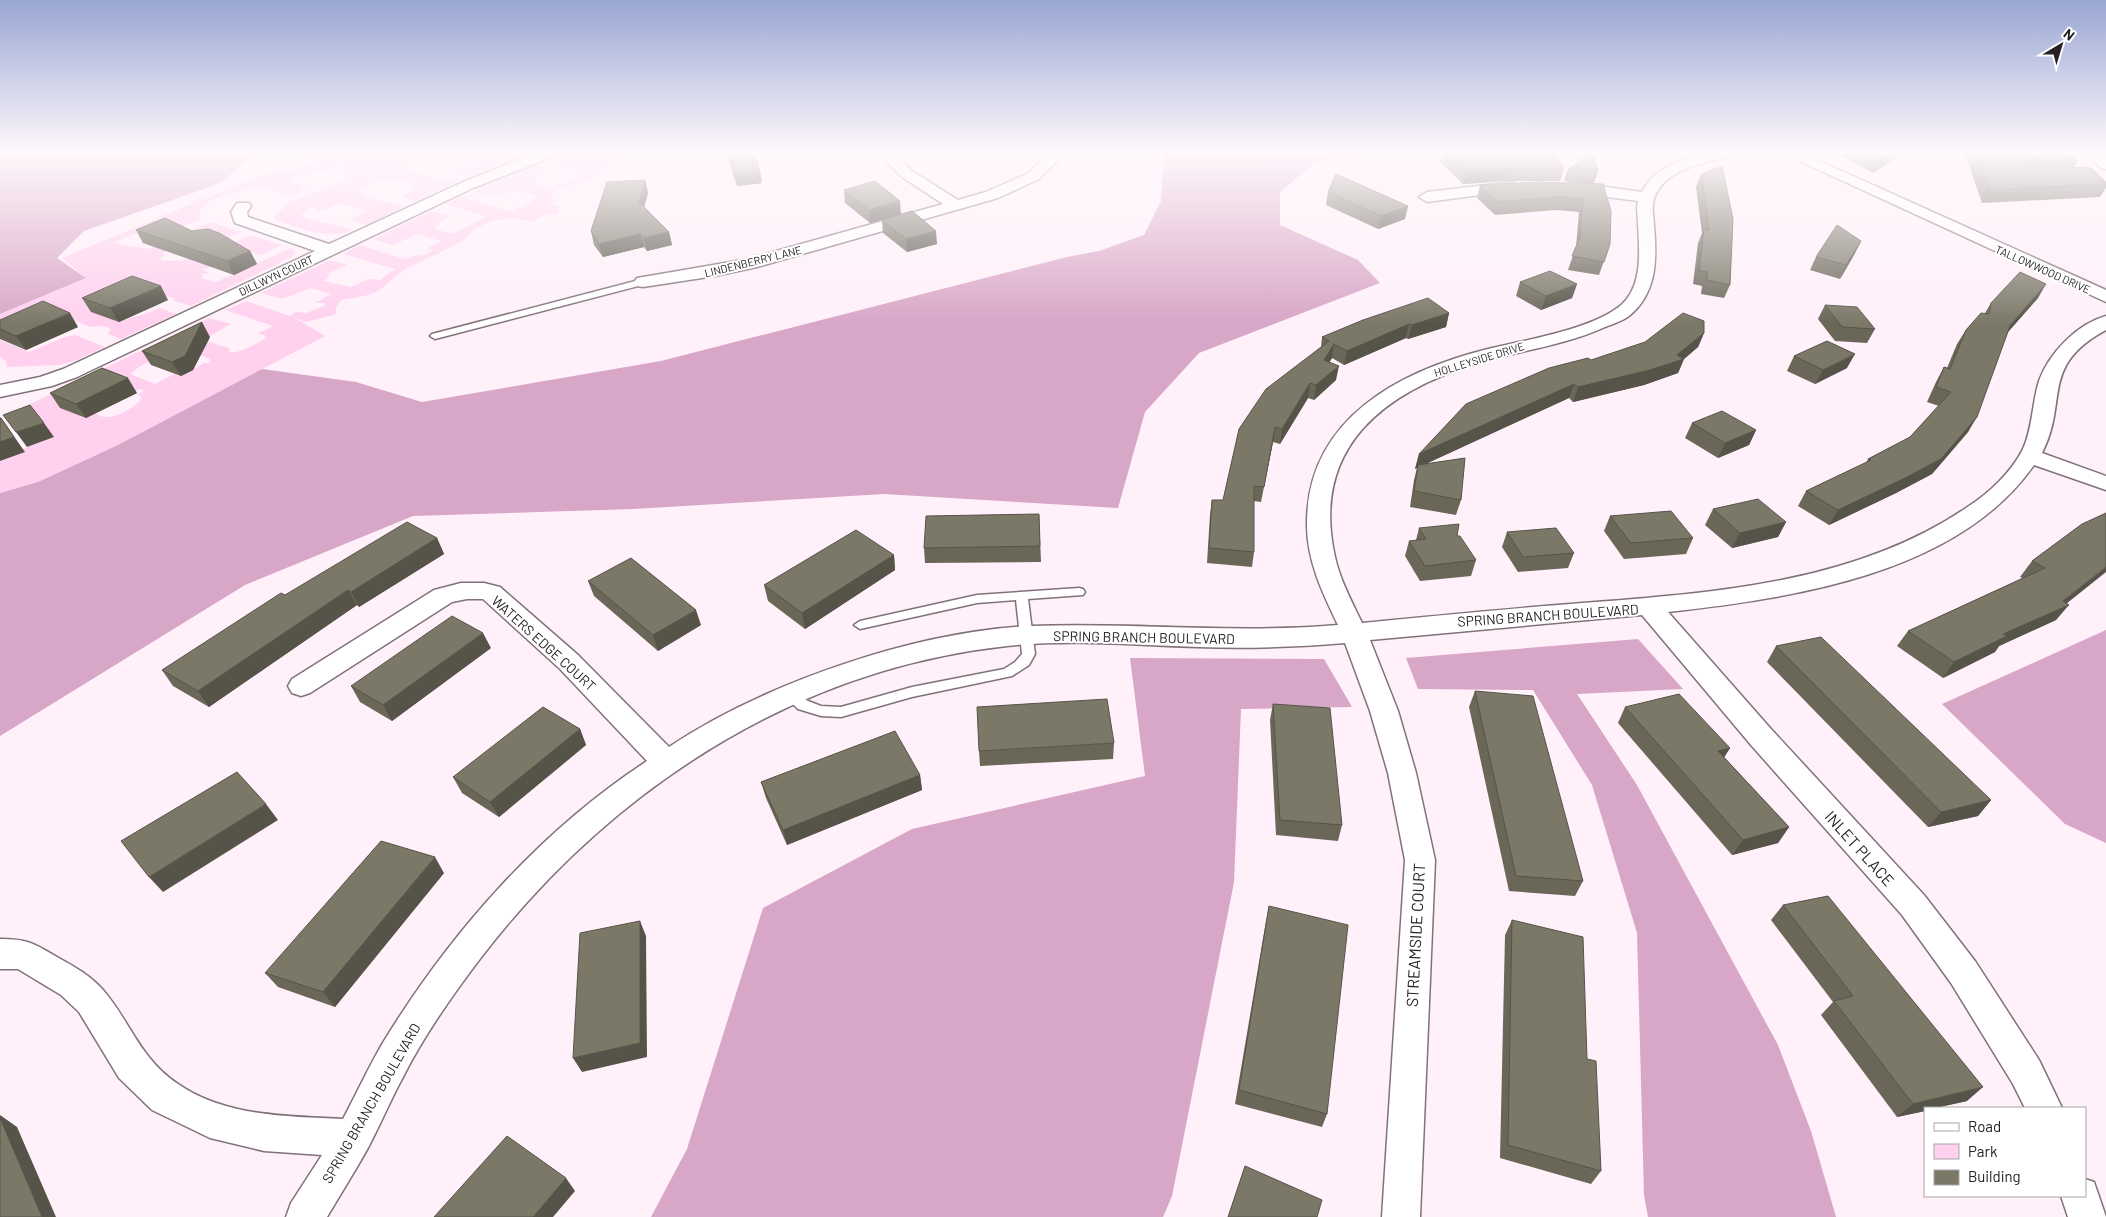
<svg xmlns="http://www.w3.org/2000/svg" width="2106" height="1217" font-family="Barlow,sans-serif">
<style>
.green{fill:#ffd1ef}
.forest{fill:#d8a6c7}
.lines{fill:none;stroke-linecap:round;stroke-linejoin:round}
.service-casing{stroke:#81717b;stroke-width:3}
.minor-casing{stroke:#81717b;stroke-width:3}
.service{fill:#fff;fill-rule:evenodd}
.minor{fill:#fff;fill-rule:evenodd}
.wall{fill:#6a6759}
.shaded-wall{fill:#565449}
.building{fill:#7b7868;stroke:#565449}
.labels{text-anchor:middle;dominant-baseline:central;stroke-width:4;stroke-linejoin:round;paint-order:stroke}
.far-street-label{font-size:11px;fill:#262024;stroke:#fff}
.street-label{font-size:14px;fill:#262024;stroke:#fff}
.near-street-label{font-size:16px;fill:#262024;stroke:#fff}
</style>
<rect width="100%" height="100%" fill="#fff0f9"/>
<!-- green -->
<path class="green" d="M324 153H478L487 156 493 153H531L468 178 453 173 477 161C460 146 422 157 405 167L412 169 410 170 414 173 456 183 416 201 401 196 414 191 411 188 417 184C392 178 376 175 357 191L366 194 362 197 405 206 366 225 351 220 368 210 338 203 324 210H315L318 207 306 209 309 211 301 215 306 218 354 230C327 240 304 229 278 221L274 217 288 203 349 179 343 176 349 173 339 169 343 167 335 165 333 166 339 168 328 172 320 170 292 180 291 182 302 185V188H310L289 197C274 180 208 192 199 213L201 219 177 229 147 228 114 243 148 249 210 222 241 232 219 242 167 251 162 253 165 255 160 259C173 264 183 257 195 260L250 235 282 245 260 255 250 252 202 270 210 273 202 274 203 276 201 278 216 282 291 248 296 252 294 256 191 306 172 300 175 299 150 290 119 322C133 316 146 315 160 308L176 314 121 339 108 334 111 329 104 326 90 327 63 315 0 329V314L86 278 62 258C129 231 196 201 264 175 282 168 312 171 324 153Z
M568 153H626C612 159 605 174 591 180 578 186 560 183 551 195L554 200 552 204 559 206 558 213 545 215 531 222C511 216 491 218 473 231 468 235 464 240 459 243 441 253 422 260 404 270 394 275 388 286 374 293 364 297 351 298 341 300L336 308V314L306 322 295 318 325 336 118 445 38 482 0 493V461L25 452 23 449 54 437 28 405 74 383C80 392 86 405 94 412 107 425 130 410 140 401L141 396 138 395 144 390 140 389 134 392 93 374 144 349 164 356 142 365 130 374 155 384 174 374 183 375 204 363H210V359L162 341 209 318 231 324 203 340 229 348V352C237 355 258 343 266 338L264 336 265 335 257 334 273 326 225 310 246 301 290 316 296 312 306 313 324 306 325 303H315L331 294 311 288 282 299 261 293 330 260 348 265 327 274 329 276 324 281 351 287 369 279 380 280 395 269 343 254 360 245 404 259 418 255 422 256 434 250 428 248 441 241 418 234 393 245 373 239 432 211 451 216 438 222 440 224 433 228 452 234 486 216 445 204 461 197 512 212 534 200V197L540 193 532 195 513 190 499 195 490 193 486 195 473 191 538 165 548 172 536 178 539 180 533 183 551 189 561 184 564 185 585 174 564 169 549 161Z
M75 335 105 347 74 361 59 365 7 367 6 361 0 357V340L29 352 65 337Z"/>
<!-- forest -->
<path class="forest" d="M0 153H255L221 183 84 231 57 258 86 278 0 314Z
M1164 153H1351L1315 163 1280 192V225L1358 260 1380 283 1199 353 1145 412 1118 508 884 494 633 509 413 516 245 585 0 736V493L38 482 118 445 262 369 356 382 422 402 661 361 1067 257 1099 251 1144 235 1161 201Z
M2106 630V843L2065 824 1942 704Z
M1638 639 1683 689 1577 694 1637 785 1778 1045 1811 1131 1836 1217H1648L1644 1195 1637 933 1592 785 1533 690 1418 689 1406 658Z
M1130 658 1324 659 1352 707 1241 709 1234 882 1172 1196 1163 1217H651L687 1149 763 908 912 829 1145 776Z"/>
<g class="lines">
<defs>
<path id="service" d="M643 279 646 280V284L435 339 430 336 432 334Z
M1079 588 1083 589 1085 592 1083 595 1028 599 1035 654 1029 665 1012 676 912 697 841 717 821 716 798 709 784 695 786 691 791 690 808 701 821 706 841 707 912 687 1004 669 1015 662 1022 654 1016 600 977 603 860 629 854 625 860 621 977 595Z"/>
<path id="minor" d="M536 153H557L555 156 473 188 77 377 52 386 0 397V385L40 377 63 369 315 251 235 223 231 212 237 203H249L251 206 247 212 248 217 329 244 463 182Z
M878 153H894L912 171 958 200 986 192 1029 173 1049 153H1065L1039 179 998 198 757 267 715 276 643 287 637 286 634 282 637 278 643 277 748 259 943 204 902 177Z
M1706 153H1730L1728 156C1710 162 1688 165 1672 176 1663 182 1654 193 1653 204 1652 211 1654 219 1654 226 1657 260 1657 293 1629 316 1622 321 1613 324 1605 327 1566 345 1523 350 1482 362 1386 390 1310 446 1335 557 1340 580 1352 602 1362 623 1427 617 1493 610 1558 605 1695 594 1848 588 1966 508 1988 494 2011 473 2023 449 2033 427 2032 403 2039 381 2049 353 2077 324 2106 316V330C2039 366 2069 401 2042 453L2106 476V490L2034 465C1957 575 1791 598 1668 612L1771 729 1924 895 1975 961 2039 1060 2062 1108H2025L2013 1084 1951 983 1902 915 1751 745 1642 615 1370 640 1398 711 1416 773 1435 860 1420 1217H1382L1405 860 1388 773 1370 711 1345 643C1296 647 1247 649 1198 647 1135 645 1071 639 1007 646 779 671 587 806 457 990 437 1018 418 1047 403 1077 391 1099 381 1123 369 1146 356 1170 341 1193 327 1217H286L291 1203 322 1155 264 1151 210 1138 152 1110 119 1078 79 1012 61 995 18 969H0V939C27 939 33 943 57 957 73 966 90 975 103 990 130 1021 140 1059 178 1084 226 1117 288 1116 343 1119 357 1093 369 1066 384 1041 451 932 539 832 647 761L560 669 483 599H467L452 602 310 693 301 696 292 693 288 686 292 679 434 590 461 583H484L500 587 578 655 669 747C765 683 916 631 1032 626 1134 622 1235 634 1338 625 1323 594 1307 561 1307 525 1306 418 1401 370 1492 348 1526 340 1604 327 1626 300 1643 279 1639 248 1638 223 1638 216 1636 207 1638 201L1570 192 1562 187 1570 182 1642 192C1654 166 1682 161 1706 153Z
M1782 153H1802L2106 290V302Z
M2085 153H2101L2106 157V169L2101 168Z
M1512 182 1520 187 1517 190 1427 202 1419 197 1427 192Z
M2085 1179 2094 1182 2106 1217H2068L2061 1196H2085Z"/>
</defs>
<!-- service casing -->
<use href="#service" class="service-casing"/>
<!-- minor casing -->
<use href="#minor" class="minor-casing"/>
<!-- service -->
<use href="#service" class="service"/>
<!-- minor -->
<use href="#minor" class="minor"/>
</g>
<!-- wall -->
<path class="wall" d="M478 153H499L492 157Z
M726 153H754L760 171 762 183 737 186Z
M1443 153H1555L1564 168 1560 181H1503L1463 184 1440 162Z
M1585 153H1592L1598 171 1594 184 1564 181 1568 169 1585 157Z
M1836 153H1903L1873 173Z
M1965 153H2067L2078 160 2074 167 2106 182V188L2100 197 1982 203Z
M1701 174 1730 285 1724 298 1701 294 1702 286 1693 284 1698 243 1702 233 1696 187Z
M645 180 648 193 644 207 669 232 672 245 647 251 644 247 603 257 594 245 591 231Z
M1603 184 1610 244 1599 275 1568 270 1576 247 1579 212 1556 210 1495 215 1477 198 1480 185Z
M844 190 901 214 870 223 845 203Z
M1328 192 1408 206 1405 219 1378 229 1326 205Z
M882 220 937 244 907 252 883 233Z
M136 230 192 231 250 251 257 264 234 275 143 243Z
M1861 241 1854 255 1840 279 1810 270 1816 257Z
M1520 282 1577 284 1572 298 1541 310 1516 296Z
M82 298 168 300 119 322 91 312Z
M2038 298 2007 333 1968 432 1932 474 1896 493 1829 525 1798 506 1806 491 1866 463 1868 459 1910 437 1939 406 1927 402 1936 382 1944 367 1947 368 1957 344 1966 330 1985 313 1991 303Z
M1825 305 1875 329 1867 343 1835 341 1818 319Z
M1449 313 1446 327 1408 339 1406 338 1344 365 1332 358 1329 362 1336 380 1314 400 1308 398 1280 444 1273 442 1261 502 1254 501V552L1252 567 1207 563 1210 515 1212 500H1223L1321 348 1322 337Z
M0 320 78 327 26 350 0 339Z
M1704 333 1698 347 1684 359 1678 373 1644 385 1573 402 1569 398 1427 463 1461 500 1456 515 1410 507 1414 480 1417 468 1415 469 1419 454 1591 360Z
M210 337 193 370 181 376 151 365 142 351Z
M1794 356 1847 368 1815 384 1787 371Z
M50 393H137L86 418 60 408Z
M1692 423 1756 430 1749 445 1718 458 1685 438Z
M1713 509 1786 522 1778 537 1732 548 1705 525Z
M1039 514 1041 562 925 563 924 548Z
M1610 516 1693 538 1686 554 1624 559 1604 531Z
M2082 524 2067 604 2056 620 1999 646 1995 652 1943 678 1897 646 1908 631 2023 578 2020 577 2032 561Z
M1419 528 1457 536 1476 560 1471 576 1420 581 1405 556 1409 541 1416 540Z
M1507 532 1574 553 1568 568 1518 572 1502 547Z
M437 538 444 554 359 607 357 605 209 707 173 686 162 670 285 595Z
M894 555 895 570 805 629 768 601 764 585Z
M588 581 701 625 658 651 594 596Z
M1776 646 1991 800 1978 816 1928 827 1767 662Z
M491 648 392 721 360 702 351 686Z
M1475 691 1583 881 1575 896 1509 891 1469 707Z
M1273 704 1342 825 1338 841 1276 835 1270 720Z
M1625 707 1730 748 1724 757 1789 827 1778 843 1732 855 1618 723Z
M580 729 586 745 499 817 462 793 453 777Z
M1114 743 1113 759 980 766 979 751Z
M920 775 922 790 787 845 766 798 761 782Z
M444 873 335 1007 278 987 265 973Z
M1783 905 1967 1101 1935 1108H1925V1111L1897 1117 1821 1015 1833 1002 1771 920Z
M1269 906 1327 1114 1322 1127 1235 1104 1266 921Z
M1512 920 1587 1059 1601 1171 1591 1184 1500 1158 1505 935Z"/>
<!-- shaded-wall -->
<path class="shaded-wall" d="M491 153H499L492 157Z
M1890 153H1903L1873 173 1879 160Z
M1506 168 1503 181 1463 184 1466 172Z
M760 171 762 183 737 186 735 174Z
M645 180 648 193 642 215 639 202Z
M900 201 901 214 870 223 869 210Z
M1408 206 1405 219 1378 229 1381 216Z
M936 231 937 244 907 252 906 239Z
M669 232 672 245 647 251 644 238Z
M640 234 644 247 603 257 599 244Z
M1861 241 1854 255 1840 279 1846 265Z
M250 251 257 264 234 275 227 261Z
M1577 284 1572 298 1541 310 1546 296Z
M2046 284 2038 298 2001 340 2010 326Z
M161 286 168 300 119 322 110 308Z
M70 313 78 327 26 350 16 336Z
M1449 313 1446 327 1408 339 1412 325Z
M202 322 210 337 193 370 181 376 172 362Z
M1409 324 1406 338 1344 365 1347 351Z
M1704 333 1698 347 1684 359 1678 373 1644 385 1573 402 1578 387 1677 355Z
M1334 344 1332 358 1322 375 1324 360Z
M1855 354 1847 368 1815 384 1823 370Z
M1339 366 1336 380 1314 400 1316 385Z
M128 378 137 393 86 418 76 404Z
M1310 383 1308 398 1280 444 1282 429Z
M1574 384 1569 398 1415 469 1419 454Z
M1977 417 1968 432 1932 474 1896 493 1829 525 1838 510Z
M1 418 25 452 0 461V442Z
M44 423 54 437 27 447 16 432Z
M1275 427 1273 442 1261 502 1264 487Z
M1756 430 1749 445 1718 458 1725 443Z
M1786 522 1778 537 1732 548 1740 533Z
M437 538 444 554 359 607 351 592Z
M894 555 895 570 805 629 802 613Z
M2106 567V572L2061 608 2069 605 2056 620 1999 646 1995 652 1943 678 1954 662 2003 634 2063 601Z
M348 590 357 605 209 707 198 691Z
M696 610 701 625 658 651 653 635Z
M483 633 491 648 392 721 383 705Z
M580 729 586 745 499 817 490 802Z
M1730 748 1720 764 1718 751Z
M920 775 922 790 787 845 783 830Z
M1991 800 1978 816 1928 827 1941 812Z
M266 804 278 820 163 892 149 877Z
M1789 827 1778 843 1732 855 1743 840Z
M435 857 444 873 335 1007 323 992Z
M640 921 646 936 647 1057 582 1072 573 1058Z
M1983 1087 1967 1101 1935 1108H1925V1111L1897 1117 1913 1104Z
M0 1115 17 1127 56 1217H42L0 1118Z
M566 1178 575 1191 553 1217H533Z"/>
<!-- building -->
<path class="building" d="M728 153H754L760 171 735 174Z
M1447 153H1555L1564 168H1506L1466 172Z
M1588 153H1592L1598 171 1568 169 1588 155Z
M1865 153H1890L1879 160Z
M1976 153H2067L2078 160 2028 158 2027 165 2091 168 2106 182V184L1990 190Z
M1722 166 1733 219 1730 285 1707 280V272L1699 271 1704 229 1709 230 1701 174Z
M1336 174 1408 206 1381 216 1328 192Z
M645 180 639 202 669 232 644 238 640 234 599 244 591 231 607 182Z
M875 181 900 201 869 210 844 190Z
M1537 182 1603 184 1611 211 1610 244 1604 262 1572 256 1580 237 1583 199 1560 197 1498 202 1480 185Z
M912 211 936 231 906 239 882 220Z
M165 218 192 231 208 229 219 233 250 251 227 261 136 230Z
M1837 225 1861 241 1846 265 1816 257Z
M1550 271 1577 284 1546 296 1520 282Z
M2020 272 2046 284 2010 326 1977 417 1941 459 1905 478 1838 510 1806 491 1871 460 1868 459 1910 437 1951 392 1936 387 1944 367 1950 369 1966 330 1981 313 1989 314 1991 303Z
M132 276 161 286 110 308 82 298Z
M1428 298 1449 313 1412 325 1409 324 1347 351 1334 344 1324 360 1339 366 1316 385 1310 383 1282 429 1275 427 1264 487 1254 486V552L1209 548 1212 500H1223L1239 429 1266 389 1329 341 1322 337 1363 320Z
M43 301 70 313 16 336 0 329V320Z
M1825 305 1857 307 1875 329 1842 327Z
M1683 313 1704 321V333L1677 355 1684 359 1650 370 1578 387 1574 384 1419 454 1466 404 1549 368 1588 358 1591 360 1645 342Z
M202 322 185 356 172 362 142 351Z
M1827 341 1855 354 1823 370 1794 356Z
M102 368 128 378 76 404 50 393Z
M30 405 44 423 16 432 3 415Z
M1722 411 1756 430 1725 443 1692 423Z
M0 418H1L14 437 0 442Z
M1465 458 1461 500 1414 491 1418 465Z
M1758 499 1786 522 1740 533 1713 509Z
M1671 511 1693 538 1631 543 1610 516Z
M2106 513V567L2063 601 2069 605 2003 634 2007 636 1954 662 1908 631 2045 568 2032 561 2082 524Z
M1039 514 1040 546 924 548 926 516Z
M407 522 437 538 351 592 348 590 198 691 162 670 281 593 285 595Z
M1459 524 1457 536H1460L1476 560 1425 566 1409 541 1426 539 1419 528Z
M1556 528 1574 553 1523 557 1507 532Z
M856 530 894 555 802 613 764 585Z
M631 558 696 610 653 635 588 581Z
M452 616 483 633 383 705 351 686Z
M1821 637 1991 800 1941 812 1776 646Z
M1475 691 1533 696 1583 881 1516 876Z
M1679 694 1730 748 1718 751 1789 827 1743 840 1625 707Z
M1107 699 1114 743 979 751 977 707Z
M1273 704 1330 708 1342 825 1280 820Z
M543 707 580 729 490 802 453 777Z
M895 731 920 775 783 830 761 782Z
M237 772 266 804 149 877 121 841Z
M381 841 435 857 323 992 265 973Z
M1828 896 1983 1087 1913 1104 1834 1001 1853 996 1783 905Z
M1269 906 1348 925 1327 1114 1239 1090Z
M1512 920 1583 937 1587 1059 1596 1061 1601 1171 1508 1145Z
M640 921V1043L573 1058 580 933Z
M0 1118 42 1217H0Z
M507 1136 566 1178 533 1217H434Z
M1245 1166 1322 1200 1317 1217H1228Z"/>
<!-- sky -->
<linearGradient id="sky" x2="0" y2="1"><stop stop-color="#99a6d3"/><stop offset="0.47" stop-color="#fff8fc"/><stop offset="1" stop-color="#fff8fc" stop-opacity="0"/></linearGradient>
<rect width="2106" height="324" fill="url(#sky)"/>
<g class="labels">
<!-- far-street labels -->
<g class="far-street-label">
<text transform="translate(753 261) rotate(-14)">LINDENBERRY LANE</text>
<text transform="translate(2043 269) rotate(24)">TALLOWWOOD DRIVE</text>
<text transform="translate(276 275) rotate(-25)">DILLWYN COURT</text>
<text transform="translate(1479 359) rotate(-17)">HOLLEYSIDE DRIVE</text>
</g>
<!-- street labels -->
<g class="street-label">
<text transform="translate(1548 615) rotate(-4)">SPRING BRANCH BOULEVARD</text>
<text transform="translate(1144 637) rotate(1)">SPRING BRANCH BOULEVARD</text>
<text transform="translate(544 643) rotate(42)">WATERS EDGE COURT</text>
<text transform="translate(371 1103) rotate(-60)">SPRING BRANCH BOULEVARD</text>
</g>
<!-- near-street labels -->
<g class="near-street-label">
<text transform="translate(1860 848) rotate(48)">INLET PLACE</text>
<text transform="translate(1415 935) rotate(-87)">STREAMSIDE COURT</text>
</g>
</g>
<!-- legend -->
<rect x="1924" y="1107" width="162" height="90" fill="#ffffff" stroke="#a8a6a7"/>
<rect x="1934" y="1123" width="25" height="8" fill="#ffffff" stroke="#a8a6a7"/>
<text x="1968" y="1132" font-size="15" fill="#262024">Road</text>
<rect x="1934" y="1144" width="25" height="15" fill="#ffd1ef" stroke="#a8a6a7"/>
<text x="1968" y="1157" font-size="15" fill="#262024">Park</text>
<rect x="1934" y="1170" width="25" height="15" fill="#7b7868" stroke="#a8a6a7"/>
<text x="1968" y="1182" font-size="15" fill="#262024">Building</text>
<!-- north arrow -->
<g transform="translate(2061 45) rotate(38)" stroke="#ffffff" stroke-width="4" paint-order="stroke">
<path d="M0-4L9 19L0 12L-9 19Z" fill="#262024"/>
<text y="-8" font-size="14" font-weight="bold" text-anchor="middle" fill="#262024">N</text>
</g>
</svg>
